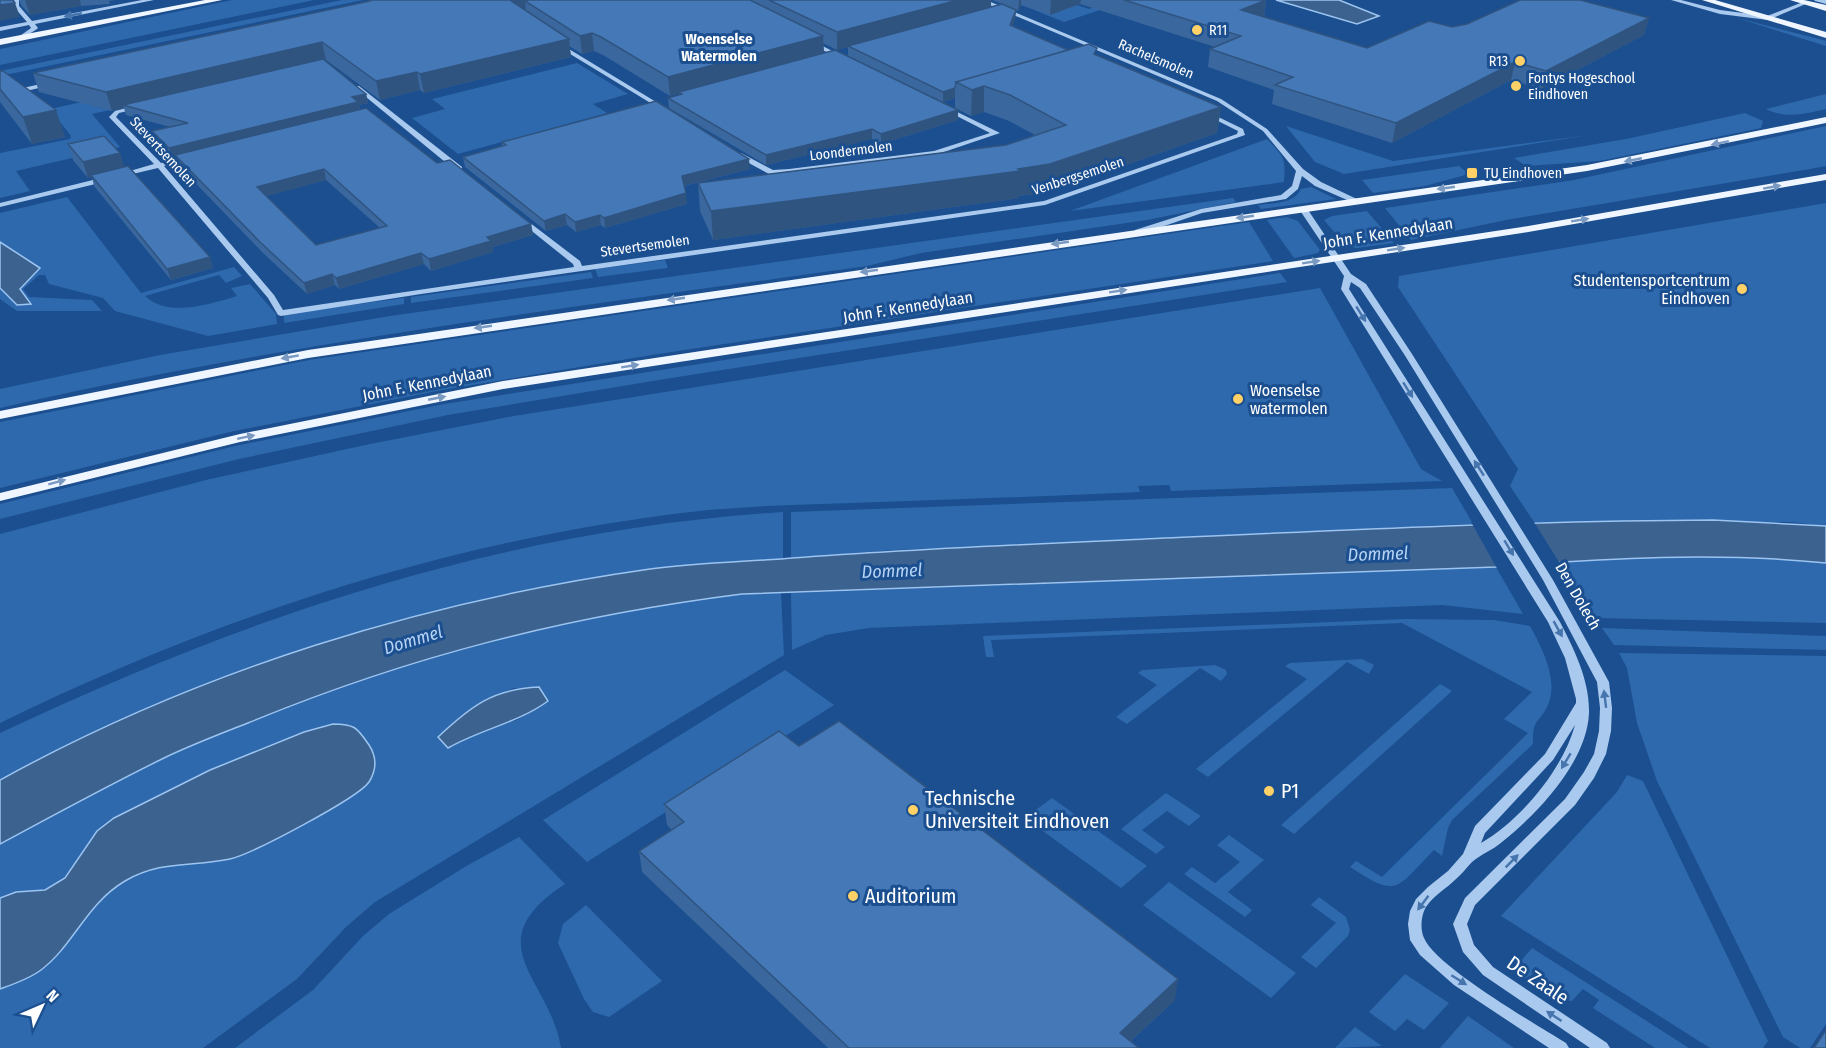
<svg xmlns="http://www.w3.org/2000/svg" width="1826" height="1048" font-family="'Fira Sans Condensed',sans-serif">
<style>
.green{fill:#2e69ad;fill-rule:evenodd}
.water{fill:#3c6290;stroke:#9cc4f0;stroke-width:1.5}
.pier{fill:#1b4f8f}
.lines{fill:none;stroke-linecap:round;stroke-linejoin:round}
.minor{fill:#a9c9ee;fill-rule:evenodd}
.major{fill:#f0f6ff;fill-rule:evenodd}
.wall{fill:#3a679d;fill-rule:evenodd}
.shaded-wall{fill:#305480}
.building{fill:#4478b7;stroke:#305480;stroke-width:1.5;fill-rule:evenodd}
.oneway{fill:#4674ac}
.oneway2{fill:#7b9ac1}
.poi-dot{fill:#ffd166;stroke:#1b4f8f;stroke-width:2}
.labels{text-anchor:middle;dominant-baseline:central;stroke-width:6;stroke-linejoin:round;paint-order:stroke}
.far-poi-label{font-size:14px;fill:#fff;stroke:#1b4f8f;text-anchor:start}
.far-street-label{font-size:14px;fill:#fff;stroke:#1b4f8f}
.far-neighbourhood-label{font-size:15px;font-weight:bold;fill:#fff;stroke:#1b4f8f}
.street-label{font-size:16px;fill:#fff;stroke:#1b4f8f}
.poi-label{font-size:16px;fill:#fff;stroke:#1b4f8f;text-anchor:end}
.water-label{font-size:18px;font-style:italic;fill:#b5d3f5;stroke:#1b4f8f}
.near-poi-label{font-size:20px;fill:#fff;stroke:#1b4f8f;text-anchor:start}
.near-street-label{font-size:20px;fill:#fff;stroke:#1b4f8f}
</style>
<rect width="100%" height="100%" fill="#1b4f8f"/>
<!-- green -->
<path class="green" d="M232 0H314L0 65V49Z
M342 0H363L0 76V71Z
M1009 0H1061L1089 9 1097 6 1103 9 1064 22Z
M1737 18 1819 39 1826 41V46Z
M302 60 307 66 92 114 120 147 16 171 30 191 0 198V153L70 139 71 136 50 109 199 76Z
M577 63 628 94 593 104 607 113 458 154 412 118 445 109 432 99Z
M1826 94V109C1806 114 1785 119 1766 109Z
M1745 113 1763 121 1761 128 1599 161 1526 166 1514 158 1626 139Z
M1286 126 1393 161 1589 135 1344 174 1315 162Z
M1826 126V166L1810 169 1506 220 1411 240 1385 208 1574 180Z
M1267 139C1284 157 1286 158 1284 182L1070 211Z
M1459 166 1469 174 1425 186 1373 193 1362 180Z
M1311 187 1336 199 1261 209 1258 205C1273 203 1294 204 1301 189Z
M67 197 141 293 234 267 242 276 226 283 219 275 145 296C168 318 210 304 237 296L231 288 250 284 276 314 277 324 208 336 115 311 103 298 49 284 45 275H39L23 289 29 297 92 300 102 311H17L0 299V288L17 305 31 304 20 289 40 268 0 242V213Z
M1233 198 1236 202 1147 220 921 253 867 266C577 307 286 342 0 408V389L160 355 390 316Z
M1826 203V526L1790 522H1534L1510 486 1518 469 1398 287 1399 276Z
M1367 211 1394 243 1357 248 1346 246 1324 220 1332 216Z
M1287 217 1298 221 1320 250 1318 253 1294 258 1267 220Z
M1249 222 1273 261 652 355 437 391 230 432 0 488V422L309 360Z
M665 260 668 268 598 277 595 269Z
M591 272 593 278 411 303V297Z
M1280 273 1287 282 665 379 448 415 239 459 0 519V504L235 446 444 404Z
M1320 288 1421 469 1442 481 1171 491 1169 485 1138 486 1140 492C1053 496 967 499 880 502 823 504 766 505 709 510 463 536 222 614 0 723V534L206 480 365 445 514 416Z
M404 298V304L284 323V314Z
M1452 488 1473 524 894 550 791 558V512Z
M783 512V559C739 562 695 563 652 569 585 577 518 592 452 608 295 647 142 702 0 780V733C252 614 503 530 783 512Z
M1660 556H1760L1826 563V623L1594 618 1559 562Z
M1496 567 1523 614 1442 605 869 628 826 635 792 650 791 593Z
M781 592 784 655 375 902 346 927 297 979 203 1048H0V989C24 980 48 961 66 941 91 914 105 886 142 872 172 860 203 866 233 858 255 852 355 800 368 783 376 774 375 765 375 753L97 831C83 851 71 880 46 889 31 894 15 893 0 898V844C55 814 110 781 168 756 356 673 574 599 781 592ZM514 688 540 692 548 701 517 720 484 730 448 748 454 722 482 702Z
M1405 619 1494 620 1530 626C1541 646 1558 678 1549 702 1542 723 1532 715 1533 744L1452 820 1448 828 1442 856 1434 850C1395 889 1399 899 1350 867L1356 861 1382 877 1528 733 1504 719 1532 692 1402 623 991 640 994 657H986L983 636Z
M1602 628 1826 636V650L1614 645Z
M1619 653 1826 656V1024L1810 1048H1800L1783 1037 1657 781 1637 723 1627 668Z
M1362 659 1374 665 1369 674 1347 662 1208 777 1196 769 1307 679 1285 666 1290 663Z
M1215 665 1226 670 1227 674 1221 681 1200 668 1127 724 1116 717 1157 685 1138 673 1142 670Z
M785 670 834 705 587 862 543 820Z
M1440 684 1452 691 1294 834 1281 825Z
M1627 775 1643 781 1768 1041 1763 1048H1710L1501 916 1617 792Z
M1166 793 1201 816 1189 826 1167 811 1142 830 1165 847 1156 854 1121 829Z
M1052 798 1147 866 1121 888 1025 818Z
M1229 835 1264 860 1228 892 1252 910 1245 917 1184 874 1192 867 1215 883 1240 862 1217 845Z
M519 837 565 884C474 944 550 978 561 1048H235L313 990 363 936 389 914 468 865Z
M1169 882 1296 973 1271 998 1143 905Z
M1319 897 1346 917 1350 930 1348 936 1316 968 1301 957 1336 923 1311 905Z
M586 905 662 981 609 1017 593 1012 584 999 558 943 563 924Z
M1532 948 1689 1048H1655L1593 1008 1599 1000 1583 989 1572 1001 1555 999 1512 971Z
M1405 974 1449 1003 1424 1030 1407 1019 1395 1031 1369 1012Z
M1468 1016 1514 1048H1440Z
M1355 1027 1382 1046 1335 1048Z"/>
<!-- water -->
<path class="water" d="M1276 0H1339L1379 16 1357 24Z
M0 242 40 268 20 289 31 304 17 305 0 288Z
M1713 520 1826 526V563C1716 552 1607 558 1496 567L742 594C568 616 410 656 248 723 220 734 191 745 164 758 109 785 54 815 0 844V780C200 670 424 601 650 569 693 563 738 562 781 559 895 550 1009 545 1124 540 1320 531 1516 521 1713 520Z
M539 687 548 701C518 723 481 729 448 748L438 737C471 706 493 689 539 687Z
M333 724C354 724 357 727 369 745 377 757 377 769 369 782 358 798 252 854 230 859 192 867 161 860 125 881 86 904 74 945 41 970 29 979 14 984 0 989V898L16 892 45 890 65 878 97 831 114 818 210 770 304 732Z"/>
<!-- pier -->
<path class="pier" d="M1532 519 1561 565 1498 570 1471 522Z"/>
<g class="lines">
<!-- minor -->
<path class="minor" d="M13 0H19V6L32 21 142 0H154L35 24 38 28 37 29 20 40 17 38 31 28 29 25 0 31V27L27 22 13 6Z
M978 0H986L1221 99 1267 129 1303 169 1321 182 1361 201 1354 203 1315 186 1302 176 1298 189 1286 199 1202 213 1141 234H1135V230L1201 209 1281 195 1292 186 1296 171 1263 131 1217 101Z
M1671 0H1681L1720 10 1767 16 1803 2 1808 3 1768 20 1720 14Z
M1814 0H1826V4L1815 1Z
M811 40 844 57 845 58 840 59 809 43 808 42Z
M559 43 666 108 667 109 662 110 557 46 556 45Z
M50 82 52 83V85L0 97V93Z
M355 86H359L462 167V171H456L355 88Z
M138 105 141 107 140 108 119 113 116 117 161 163 192 156V160L164 166 274 295 283 310 574 267 573 264 518 220 517 218 521 216 580 261 582 266 1044 201 1237 134 1238 131 1206 115V113L1208 112 1243 129 1245 135 1045 205 421 294 281 316 278 315 268 298 158 168 120 177 116 175 154 164 109 117 115 111Z
M945 106 1000 133 935 155 789 173 769 174 734 155 741 153 773 170 789 169 934 151 990 133 943 109V107Z
M105 177H108V181L0 207V203Z
M1300 207H1306L1351 274 1366 284 1412 354 1553 580 1609 682 1612 708 1611 731 1606 754 1594 778 1575 805 1475 905 1467 924 1474 945 1493 967 1607 1043 1610 1048H1590L1483 975 1463 952 1453 924 1465 898 1565 799 1584 772 1594 754 1599 731 1600 708 1597 682 1543 580 1404 354 1360 288 1351 282 1349 289 1560 622C1574 649 1590 681 1589 713 1587 762 1538 813 1502 842 1493 850 1481 854 1472 862 1466 868 1462 874 1456 879 1446 889 1434 895 1426 907 1421 915 1420 930 1424 938 1435 966 1537 1025 1566 1043L1569 1048H1549L1454 985 1420 955 1410 940 1408 924 1410 911 1416 899 1428 887 1448 871 1463 854 1475 826 1545 754 1576 703V699L1565 658 1548 622 1341 289 1344 276 1299 209ZM1575 725C1563 769 1521 820 1481 843L1485 833 1553 760Z"/>
<!-- major -->
<path class="major" d="M205 0H222L0 45V39Z
M1702 0H1715L1826 32V38Z
M1790 0H1804L1826 5V11Z
M1826 117V123L1587 171 308 358 0 419V411L308 350 1587 165Z
M1826 174V180L1522 233 503 389 240 442 0 501V493L240 434 503 381 1522 227Z"/>
</g>
<!-- wall -->
<path class="wall" d="M19 0H115L109 1 110 4 81 6 30 15 21 5Z
M368 0H991V7L1002 4 992 0H1266L1264 17 1367 48 1452 27 1649 18 1644 35 1541 89 1511 80 1392 143 1272 104 1274 90 1208 67 1210 49 1215 47 1080 4 1050 15 1021 5 1018 11 1016 10 1015 19 1012 27 1068 50 1096 55 1221 107 1217 133 1049 192 1019 196V198L713 240 700 211 698 183 1006 145 1035 135 1009 121 984 112 971 116 955 108V98L943 102 848 56V47L837 50 823 43 824 53 958 110V120L881 144 872 139 766 165 669 108 668 98 679 95V93L670 96 603 55 594 51 582 54 569 46 571 57 424 93 420 90 380 100 326 60H324L366 94 368 103 359 105 360 110 437 163 531 224 533 235 493 247V252L431 271 424 264 339 289 335 285 307 294 263 253 178 165 176 157 172 158 155 141 152 131 170 127 126 115 124 108 112 111 39 92 33 73 368 2ZM326 180 380 228 316 245 266 196Z
M0 71 56 110 65 137 32 144 0 102Z
M502 142 750 169 684 186 687 204 605 228 601 225 576 232 567 225 546 231 465 167 463 157 502 146Z
M68 144 124 167 210 257 213 268 171 280 94 186 92 177 88 178 73 160Z
M799 746 1175 1000 1131 1041 1139 1048H828L642 872 639 851 672 830 667 825 664 804Z"/>
<!-- shaded-wall -->
<path class="shaded-wall" d="M25 0H80L81 6 30 15Z
M510 0H569L525 1 526 11Z
M958 0H991V8L837 50V32Z
M1019 0H1021V5L1018 11Z
M1051 0H1081L1080 4 1050 15Z
M1266 0 1264 17 1241 10Z
M15 3 20 17 0 21V5Z
M1016 10 1015 19 1009 35 1010 25Z
M1649 18 1644 35 1541 89 1546 71Z
M592 33 594 51 582 54 580 36Z
M823 36 824 53 670 96 668 77Z
M569 39 571 57 424 93 420 74Z
M322 42 326 60 129 107 123 105 124 108 112 111 106 92Z
M1515 62 1511 80 1392 143 1396 123Z
M417 72 420 90 380 100 376 81Z
M984 86V112L971 116 972 90Z
M955 88V98L943 102V92Z
M366 94 368 103 359 105 360 111 175 155 176 157 172 158 169 148Z
M1221 107 1217 133 1049 192 1019 196V198L713 240 711 211 1018 169Z
M56 110 65 137 32 144 23 117Z
M958 110V120L881 144V134Z
M872 129V139L766 165V155Z
M120 153 125 169 91 175 92 177 88 178 83 162Z
M749 159 750 169 683 186 682 176Z
M324 169 326 180 260 198 257 187Z
M686 193 687 204 605 228 604 218Z
M565 214 567 225 546 231 544 221Z
M600 215 601 225 576 232 575 222Z
M531 224 533 235 493 247V252L431 271 429 259 487 237Z
M421 253 424 264 339 289 336 278Z
M210 257 213 268 171 280 167 269Z
M332 274 335 285 307 294 304 283Z
M1178 979 1175 1000 1123 1048 1120 1033Z"/>
<!-- building -->
<path class="building" d="M0 0H13L15 3 0 5Z
M368 0H510L569 39 420 74 417 72 376 81 322 42 106 92 33 73 370 1Z
M528 0H750L823 36 668 77 601 37 592 33 580 36 525 1Z
M769 0H958L837 32Z
M1124 0H1266L1241 10 1367 48 1429 21 1452 27 1467 24 1520 0H1580L1649 18 1546 71 1515 62 1396 123 1275 85 1293 77 1210 49 1241 36Z
M1002 4 1016 10 1010 25 1068 50 956 82 955 88 943 92 848 46Z
M1089 44 1097 48 1094 54 1221 107 1050 164 1018 169 1020 171 711 211 698 183 1006 145 1066 125 1010 95 984 86 972 90 956 82Z
M835 50 958 110 881 134 872 129 766 155 668 98 682 94 679 92Z
M323 59 366 94 352 97 358 102 169 148 152 131 188 123 123 105Z
M0 71H3L56 110 23 117 0 89Z
M656 101 749 159 682 176 686 193 604 218 600 215 575 222 565 214 544 221 463 157 506 145 502 142Z
M366 108 437 163 450 160 531 224 487 237 491 241 429 259 421 253 336 278 332 274 304 283 260 242 175 155ZM324 169 387 226 316 245 257 187Z
M104 136 120 153 83 162 68 144Z
M128 166 210 257 167 269 91 175Z
M839 721 1178 979 1120 1033 1139 1048H849L639 851 684 822 664 804 779 731 799 746Z
M1826 1030V1048H1814Z"/>
<!-- one-way arrows -->
<defs><path id="oneway-solid" d="M-6-.8H1V-3.2L6.5 0L1 3.2V.8H-6Z" transform="scale(1.5)"/></defs>
<g class="oneway">
<use href="#oneway-solid" transform="translate(73 15) rotate(169)"/>
<use href="#oneway-solid" transform="translate(1361 314) rotate(58)"/>
<use href="#oneway-solid" transform="translate(1408 390) rotate(58)"/>
<use href="#oneway-solid" transform="translate(1479 468) rotate(-123)"/>
<use href="#oneway-solid" transform="translate(1509 548) rotate(59)"/>
<use href="#oneway-solid" transform="translate(1558 629) rotate(61)"/>
<use href="#oneway-solid" transform="translate(1605 699) rotate(-97)"/>
<use href="#oneway-solid" transform="translate(1566 761) rotate(121)"/>
<use href="#oneway-solid" transform="translate(1512 861) rotate(-45)"/>
<use href="#oneway-solid" transform="translate(1423 903) rotate(127)"/>
<use href="#oneway-solid" transform="translate(1459 980) rotate(32)"/>
<use href="#oneway-solid" transform="translate(1554 1016) rotate(-147)"/>
</g>
<g class="oneway2">
<use href="#oneway-solid" transform="translate(1720 143) rotate(168)"/>
<use href="#oneway-solid" transform="translate(1633 160) rotate(169)"/>
<use href="#oneway-solid" transform="translate(1772 187) rotate(-10)"/>
<use href="#oneway-solid" transform="translate(1446 188) rotate(172)"/>
<use href="#oneway-solid" transform="translate(1245 217) rotate(172)"/>
<use href="#oneway-solid" transform="translate(1580 220) rotate(-9)"/>
<use href="#oneway-solid" transform="translate(1060 243) rotate(172)"/>
<use href="#oneway-solid" transform="translate(1396 249) rotate(-9)"/>
<use href="#oneway-solid" transform="translate(1311 262) rotate(-9)"/>
<use href="#oneway-solid" transform="translate(869 271) rotate(172)"/>
<use href="#oneway-solid" transform="translate(1118 291) rotate(-9)"/>
<use href="#oneway-solid" transform="translate(676 299) rotate(172)"/>
<use href="#oneway-solid" transform="translate(483 327) rotate(172)"/>
<use href="#oneway-solid" transform="translate(290 357) rotate(170)"/>
<use href="#oneway-solid" transform="translate(630 366) rotate(-9)"/>
<use href="#oneway-solid" transform="translate(437 398) rotate(-11)"/>
<use href="#oneway-solid" transform="translate(246 437) rotate(-12)"/>
<use href="#oneway-solid" transform="translate(57 482) rotate(-15)"/>
</g>
<!-- markers -->
<g class="poi-dot">
<circle cx="1197" cy="30" r="6"/>
<circle cx="1520" cy="61" r="6"/>
<circle cx="1516" cy="86" r="6"/>
<rect x="1466" y="167" width="12" height="12" rx="3"/>
<circle cx="1742" cy="289" r="6"/>
<circle cx="1238" cy="399" r="6"/>
<circle cx="1269" cy="791" r="6"/>
<circle cx="913" cy="810" r="6"/>
<circle cx="853" cy="896" r="6"/>
</g>
<g class="labels">
<!-- far-poi labels -->
<g class="far-poi-label">
<text x="1209" y="30">R11</text>
<text x="1508" y="61" text-anchor="end">R13</text>
<text x="1528" y="78">Fontys Hogeschool<tspan x="1528" dy="16">Eindhoven</tspan></text>
<text x="1484" y="173">TU Eindhoven</text>
</g>
<!-- far-street labels -->
<g class="far-street-label">
<text transform="translate(1156 59) rotate(23)">Rachelsmolen</text>
<text transform="translate(851 151) rotate(-7)">Loondermolen</text>
<text transform="translate(163 152) rotate(47)">Stevertsemolen</text>
<text transform="translate(1078 176) rotate(-18)">Venbergsemolen</text>
<text transform="translate(645 246) rotate(-8)">Stevertsemolen</text>
</g>
<!-- far-neighbourhood labels -->
<g class="far-neighbourhood-label">
<text x="719" y="39">Woenselse<tspan x="719" dy="17">Watermolen</tspan></text>
</g>
<!-- street labels -->
<g class="street-label">
<text transform="translate(1388 233) rotate(-9)">John F. Kennedylaan</text>
<text transform="translate(908 307) rotate(-9)">John F. Kennedylaan</text>
<text transform="translate(427 383) rotate(-11)">John F. Kennedylaan</text>
<text transform="translate(1578 596) rotate(60)">Den Dolech</text>
</g>
<!-- poi labels -->
<g class="poi-label">
<text x="1730" y="280">Studentensportcentrum<tspan x="1730" dy="18">Eindhoven</tspan></text>
<text x="1250" y="390" text-anchor="start">Woenselse<tspan x="1250" dy="18">watermolen</tspan></text>
</g>
<!-- water labels -->
<g class="water-label">
<text transform="translate(1378 554) rotate(-2)">Dommel</text>
<text transform="translate(892 571) rotate(-2)">Dommel</text>
<text transform="translate(413 640) rotate(-17)">Dommel</text>
</g>
<!-- near-poi labels -->
<g class="near-poi-label">
<text x="1281" y="791">P1</text>
<text x="925" y="798">Technische<tspan x="925" dy="23">Universiteit Eindhoven</tspan></text>
<text x="865" y="896">Auditorium</text>
</g>
<!-- near-street labels -->
<g class="near-street-label">
<text transform="translate(1538 980) rotate(34)">De Zaale</text>
</g>
</g>
<!-- north arrow -->
<g transform="translate(42 1006) rotate(46)" stroke="#1b4f8f" stroke-width="4.5" paint-order="stroke">
<path d="M0-4.5L10 22L0 15L-10 22Z" fill="#ffffff"/>
<text y="-9" font-size="16" font-weight="bold" text-anchor="middle" fill="#ffffff">N</text>
</g>
</svg>
